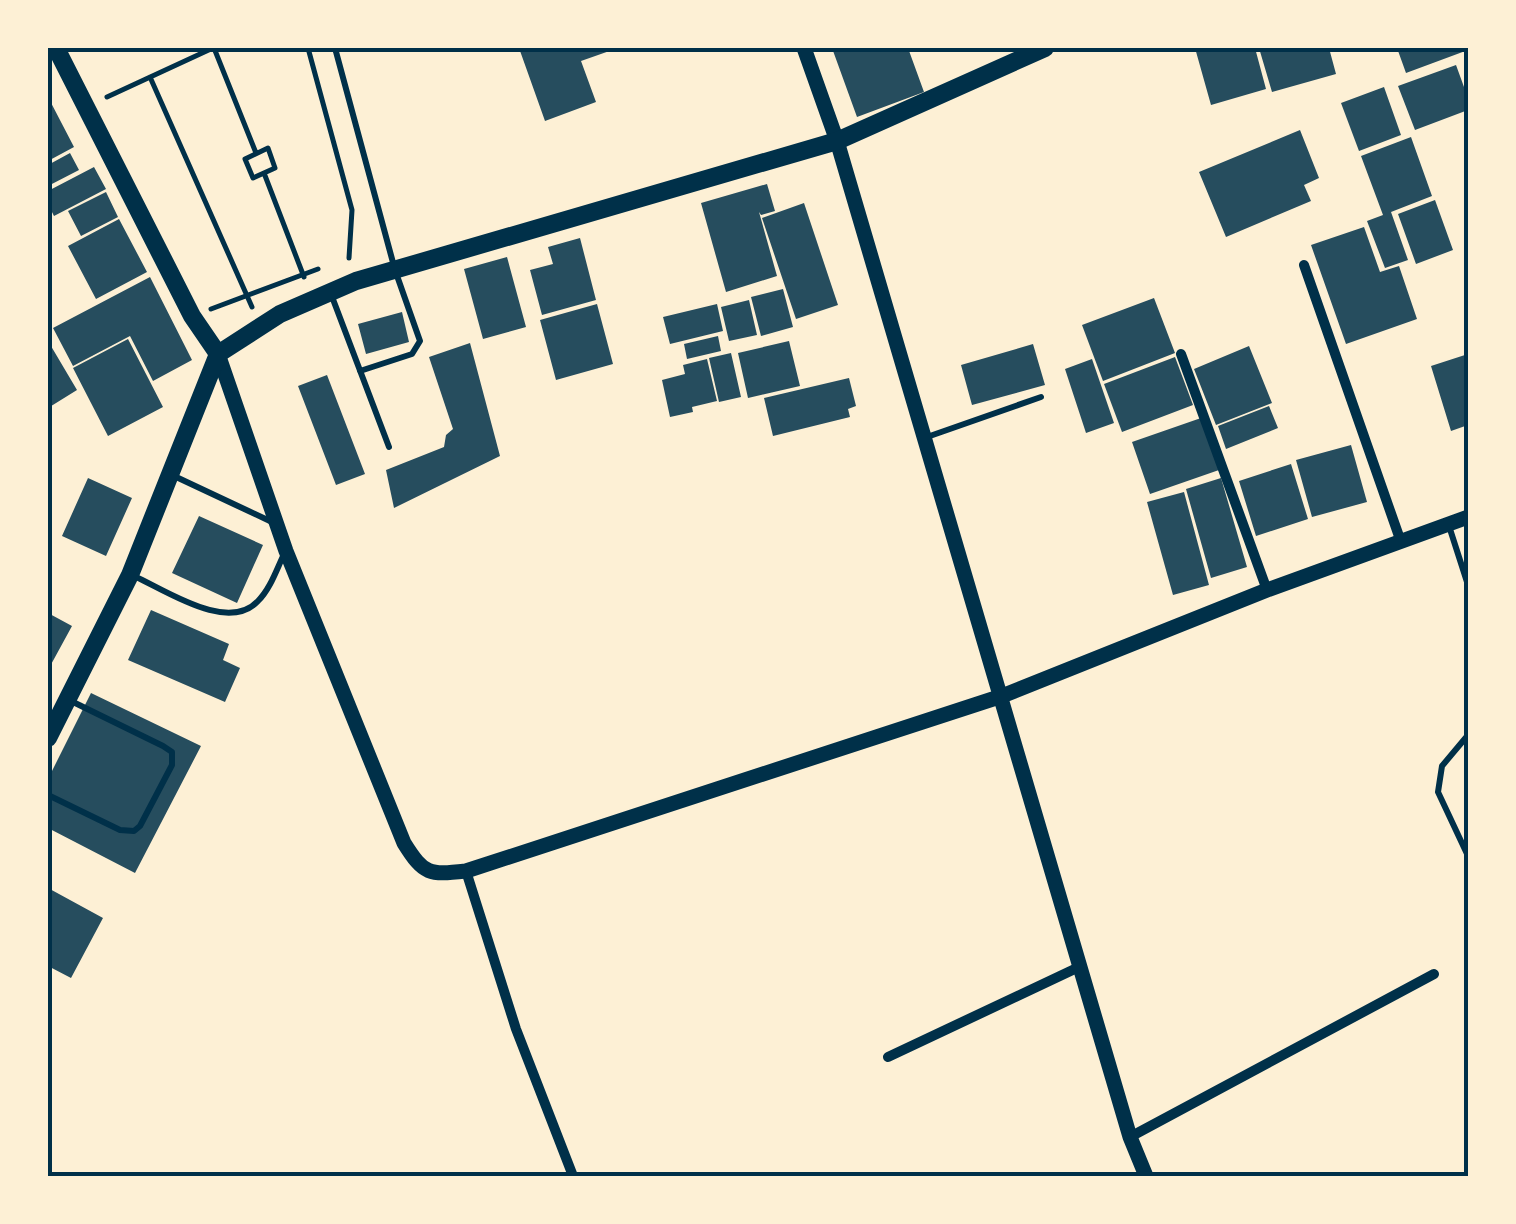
<svg xmlns="http://www.w3.org/2000/svg" width="1516" height="1224" font-family="'Times New Roman',serif">
<style>
.building{fill:#264d5e}
.lines{fill:none;stroke-linecap:round;stroke-linejoin:round}
.path{stroke:#003049;stroke-width:5}
.service{stroke:#003049;stroke-width:6}
.minor{stroke:#003049;stroke-width:10}
.tertiary{stroke:#003049;stroke-width:15}
.secondary{stroke:#003049;stroke-width:18}
.neatline{fill:none;stroke:#003049;stroke-width:4}
</style>
<rect width="100%" height="100%" fill="#fdf0d5"/>
<!-- building -->
<path class="building" d="M519 48H618L581 61 596 102 545 121Z
M832 48H908L924 92 857 117Z
M1195 48H1255L1266 89 1211 105Z
M1259 48H1329L1336 74 1272 92Z
M1397 48H1468V50L1406 73Z
M1456 65 1468 98V110L1415 130 1398 86Z
M1384 87 1401 135 1359 151 1341 103Z
M48 97 74 147 48 161Z
M1300 130 1319 178 1304 185 1311 201 1226 237 1199 172Z
M1411 137 1432 196 1391 212 1408 260 1385 268 1367 221 1383 215 1361 156Z
M70 153 79 170 48 186V165Z
M94 167 106 189 54 216 48 204V191Z
M767 184 775 211 761 215 759 212 777 276 726 292 701 203Z
M106 192 118 217 81 236 68 211Z
M1435 200 1453 250 1416 264 1398 214Z
M804 203 838 305 796 319 762 218Z
M119 219 147 272 96 299 68 246Z
M1364 227 1380 272 1399 266 1417 319 1346 344 1311 245Z
M580 238 596 300 542 315 530 270 553 264 548 247Z
M507 257 526 327 483 339 464 269Z
M150 277 192 360 153 381 130 336 73 366 53 328Z
M783 289 793 327 761 336 751 297Z
M1154 298 1175 353 1103 381 1082 325Z
M749 300 757 335 729 341 721 307Z
M597 304 613 364 556 380 540 320Z
M717 304 723 331 670 344 663 317Z
M402 312 409 342 366 354 358 324Z
M718 336 721 351 687 359 684 344Z
M128 339 163 407 108 436 73 368Z
M48 341 77 390 48 408Z
M789 341 800 386 748 398 738 353Z
M470 343 500 456 394 508 386 470 444 447 446 435 453 429 429 357Z
M1033 344 1045 385 972 405 961 365Z
M1249 346 1272 403 1216 425 1194 369Z
M731 353 741 397 719 402 709 358Z
M1468 354V425L1451 431 1431 366Z
M1175 357 1193 405 1122 432 1104 384Z
M707 359 717 401 692 407 693 412 670 417 662 380 685 374 683 365Z
M1092 359 1114 423 1086 433 1065 369Z
M327 375 365 474 336 485 298 386Z
M849 378 856 406 848 409 850 417 773 436 764 398Z
M1269 406 1278 428 1226 449 1218 426Z
M1201 418 1219 470 1150 494 1132 442Z
M1351 445 1367 502 1312 517 1296 460Z
M1291 464 1308 519 1256 536 1239 481Z
M88 478 132 498 106 556 62 536Z
M1221 478 1247 567 1211 578 1186 489Z
M1184 492 1209 585 1173 595 1147 502Z
M199 516 263 545 237 603 172 573Z
M151 610 229 644 223 660 240 668 225 702 128 660Z
M48 613 72 626 48 670Z
M91 693 201 746 135 873 48 828V779Z
M48 888 103 918 71 978 48 966Z"/>
<g class="lines">
<!-- path -->
<path class="path" d="M214 48 256 153
M308 48 352 210 349 258
M150 77 252 307
M107 97 213 48
M268 148 275 168 253 178 245 159Z
M264 173 304 277
M211 309 318 269"/>
<!-- service -->
<path class="service" d="M335 48 395 270 420 341 412 354 360 371
M331 294 389 447
M927 437 1041 397
M174 476 272 522
M1449 526 1468 585
M134 576C167 591 228 633 258 601 271 588 277 568 285 552
M1468 735 1442 766 1438 792 1468 856
M48 795 120 830 134 831 140 826 172 765V752L163 746 71 701"/>
<!-- minor -->
<path class="minor" d="M1304 265 1401 542
M1181 354 1267 590
M466 871 516 1029 573 1176
M888 1057 1079 967
M1130 1137 1434 974"/>
<!-- tertiary -->
<path class="tertiary" d="M804 48 837 141 1130 1137 1146 1176
M218 354 286 551 404 843C424 875 429 875 466 871L1002 696 1267 590 1468 517"/>
<!-- secondary -->
<path class="secondary" d="M56 48 192 316 218 354
M218 354 280 314 356 281 837 141 1045 48
M48 738 130 575 218 354"/>
</g>
<!-- border -->
<rect width="1516" height="1224" fill="none" stroke="#fdf0d5" stroke-width="100"/>
<rect x="50" y="50" width="1416" height="1124" class="neatline"/>
</svg>
